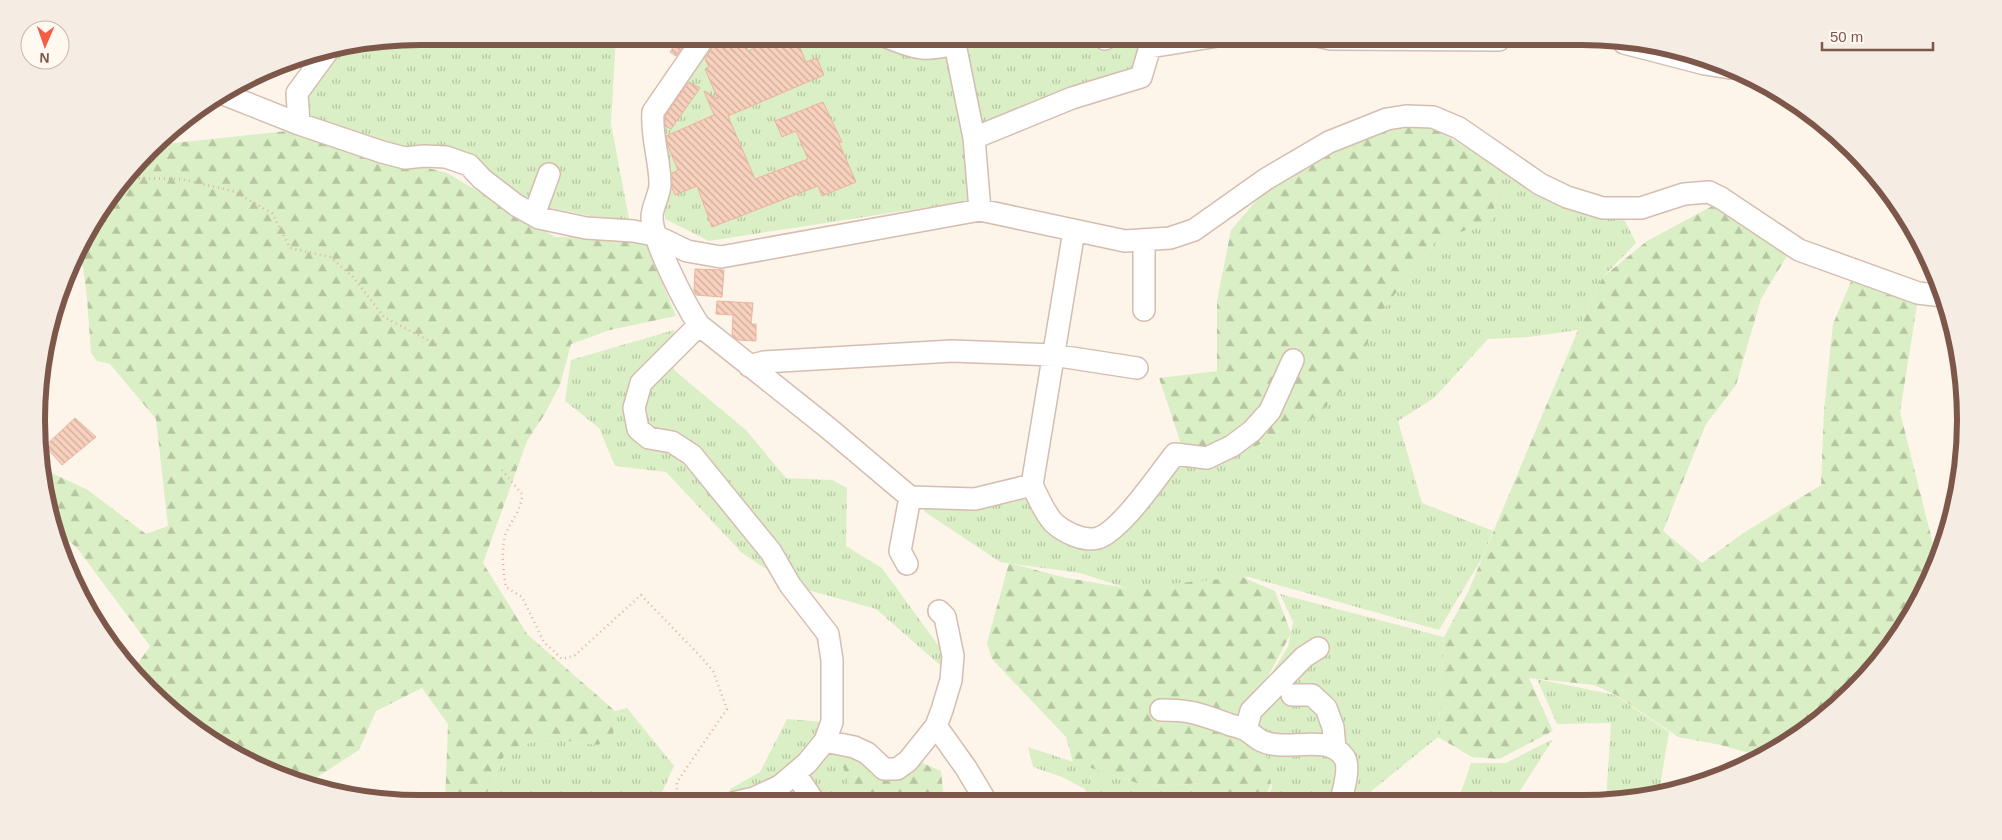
<svg xmlns="http://www.w3.org/2000/svg" width="2002" height="840" font-family="Helvetica,sans-serif">
<style>
.grass{fill:url(#grass-tufts)}
.forest{fill:url(#forest-firs)}
.building{fill:url(#building-back-hatch);stroke:#ecb49d}
.lines{fill:none;stroke-linecap:round;stroke-linejoin:round}
.minor-casing{stroke:#d5bdb0;stroke-width:24}
.path{stroke:#ddb3a0;stroke-width:2.5;stroke-dasharray:1 4;stroke-linecap:butt}
.minor{stroke:#fff;stroke-width:21}
.rim{fill:none;stroke:#7d5749;stroke-width:6}
</style>
<defs>
<pattern id="grass-tufts" width="24" height="20" patternUnits="userSpaceOnUse" patternTransform="scale(1.25)"><rect width="24" height="20" fill="#daefc5"/><path d="M3 7l-1-3M5 7V3M7 7l1-3M15 17l-1-3M17 17v-4M19 17l1-3" fill="none" stroke="#b6c4a2"/></pattern>
<pattern id="forest-firs" width="22" height="20" patternUnits="userSpaceOnUse" patternTransform="scale(1.25)"><rect width="22" height="20" fill="#daefc5"/><path d="M5 1l3.5 6h-7zM16 11l3.5 6h-7z" fill="#b6c4a2"/></pattern>
<pattern id="building-back-hatch" width="6" height="6" patternUnits="userSpaceOnUse" patternTransform="scale(1.25)"><rect width="6" height="6" fill="#f7d0be"/><path d="M-1 5l2 2M0 0l6 6M5-1l2 2" fill="none" stroke="#cdac9c"/></pattern>
</defs>
<rect width="100%" height="100%" fill="#fef5ea"/>
<!-- grass -->
<path class="grass" d="M420 36H616L611 124 630 224 522 202 486 171 445 145 411 151 302 116 310 54Z
M716 36H853L859 40 913 47 927 52 939 36H1158L1141 77 978 128 963 47 968 201 709 241 665 219 659 117 692 66Z
M1501 168 1554 197 1625 221 1636 243 1603 277 1578 330 1529 337 1488 339 1434 398 1398 421 1422 503 1493 531 1482 558 1439 630 1249 577 1137 589 1126 588 1080 573 1000 562 925 512 920 502 1028 499 1059 520 1099 535 1187 462 1351 380 1379 315 1435 242 1492 220Z
M674 330V370L746 430 786 478 832 480 847 488 846 546 882 568 943 652 949 673 876 609 790 585 742 553 666 472 615 466 599 428 565 401 571 360Z
M1280 594 1444 637 1438 737 1359 801H1266L1272 787 1258 722 1262 688 1288 647 1293 622Z
M1537 679 1615 695 1669 732 1659 792 1632 800H1606L1611 723 1557 724Z
M627 708 674 766 657 803 478 804 493 784 506 750 545 738 598 745 613 737 615 711Z
M787 719 823 722 812 741 842 750 841 762 856 803H820L798 766 731 799 730 789 760 772Z
M1553 739 1520 791 1510 801H1458L1471 763H1506Z
M1028 747 1149 787 1203 783 1223 802H1089L1085 789 1062 777 1033 767Z"/>
<!-- forest -->
<path class="forest" d="M1429 125 1501 168 1492 220 1435 242 1379 315 1352 380 1315 417 1252 448 1187 462 1159 378 1217 371V301L1231 230 1278 175 1376 132Z
M287 131 447 173 555 237H607L647 245 676 316 610 330 571 344 560 385 544 415 527 441 483 563 527 634 615 711 613 737 598 745 545 738 506 750 493 784 478 804H445L448 724 422 688 376 711 359 750 305 785 297 783 187 725 134 669 150 646 77 548 54 528 44 495 43 469 88 490 146 534 168 526 156 419 110 364 97 361 91 353 87 298 80 245 88 228 156 145Z
M1716 204 1788 254 1761 299 1736 385 1706 424 1663 531 1702 563 1742 534 1821 485 1824 410 1833 324 1852 279 1918 299 1900 412 1937 560 1901 633 1835 709 1762 757 1721 745 1678 737 1616 695 1594 685 1529 678 1553 731 1499 759 1472 757 1438 737 1444 637 1468 592 1578 330 1603 277 1647 241Z
M1009 563 1062 577 1126 588 1242 577 1275 591 1291 633 1262 688 1259 715 1271 783 1265 801 1223 802 1202 783 1149 787 1073 762 1066 737 992 659 987 643Z
M842 750 888 776 918 761 941 771 944 802 856 803 841 762Z"/>
<!-- building -->
<path class="building" d="M680 36H690L676 56 670 52Z
M717 36H741L748 51 782 36H795L806 62 817 58 824 75 728 116 755 179 808 159 796 131 782 137 775 121 823 102 842 142 839 143 856 182 822 196 818 186 712 227 697 186 675 195 672 188V173L678 170 668 146 666 136 714 115 704 91 718 99 705 69 709 67 705 59 715 43Z
M689 82 700 88 671 129 665 126V116Z
M695 269 724 270 722 297 696 295 694 291Z
M717 301 753 303 751 324H756V341L738 340 732 336 733 315 716 314Z
M75 418 96 437 62 465 45 446Z"/>
<g class="lines">
<defs>
<path id="minor" d="M705 36 653 112C651 137 660 160 660 184 660 195 652 206 652 217 652 240 685 304 699 325L827 427 910 497 975 499 1032 485 1074 231
M884 36C915 48 923 53 957 43
M957 36 956 49 974 138
M1102 36 1105 39 1109 36
M1317 36 1331 39 1499 40 1501 36
M1624 43 1705 64 1730 68
M221 93 299 124 382 152 405 158 424 156 446 157 469 165 482 179 516 205 539 218 586 228 633 231 654 235 687 251 721 257 980 210 1125 241 1170 238 1194 230 1266 179 1329 142 1387 119 1406 116 1433 117 1459 128 1540 184 1567 197 1603 208H1641L1684 194 1709 192 1721 198 1799 250 1918 293 1943 296
M299 124 297 93 327 52
M980 210 974 138 1072 98 1141 77 1150 47 1218 36
M534 215 549 174
M1144 240V310
M699 325 641 383 634 408 638 429 649 438 672 442 692 455 771 552 790 585 828 634 832 660V722L825 741 807 763 780 786 754 798 733 803
M749 366 764 362 952 351 1053 355 1137 368
M1032 485C1038 497 1044 512 1053 522 1063 532 1084 542 1098 538 1121 531 1159 474 1175 454L1207 458 1232 446 1252 431 1270 411 1293 360
M907 564 900 551 910 497
M1292 695H1312L1326 708 1333 727 1335 748
M1161 710C1192 710 1200 714 1228 724 1233 726 1240 727 1246 730 1256 736 1258 742 1272 744 1294 749 1329 735 1344 757 1351 767 1343 790 1341 801
M936 726 966 768 984 798 985 802
M1246 730 1251 711 1304 657 1318 648
M825 741 854 747 867 753 884 769H897L908 761 936 726 942 710 951 680 953 656 945 617 939 611
M795 773 815 803"/>
</defs>
<!-- minor casing -->
<use href="#minor" class="minor-casing"/>
<!-- path -->
<path class="path" d="M129 178 181 179 233 191 272 213 290 248 330 257 353 277 384 317 437 345
M502 470 522 494C522 509 512 519 506 533 501 545 503 574 506 587L522 597 544 642 562 659 574 656 641 595 701 657 713 671 727 709 677 782V803"/>
<!-- minor -->
<use href="#minor" class="minor"/>
</g>
<!-- crop -->
<path d="M0 0H2002V840H0ZM420 45H1582A375 375 0 0 1 1957 420V420A375 375 0 0 1 1582 795H420A375 375 0 0 1 45 420V420A375 375 0 0 1 420 45Z" fill="#f5ece4" fill-rule="evenodd"/>
<path class="rim" d="M420 45H1582A375 375 0 0 1 1957 420V420A375 375 0 0 1 1582 795H420A375 375 0 0 1 45 420V420A375 375 0 0 1 420 45Z"/>
<!-- north arrow -->
<g transform="translate(45 45) rotate(182)"><circle r="24" fill="#fff9f2" stroke="#cbb8ae"/>
<path d="M0-4L9 19L0 12L-9 19Z" fill="#f45c43"/>
<text y="-8" font-size="14" font-weight="bold" text-anchor="middle" fill="#7d5749">N</text>
</g>
<!-- scale -->
<path d="M1822 42v8h111v-8" fill="none" stroke="#7d5749" stroke-width="2.5"/>
<text x="1830" y="42" font-size="15" fill="#7d5749" stroke="#fff9f2" stroke-width="4" paint-order="stroke">50 m</text>
</svg>
